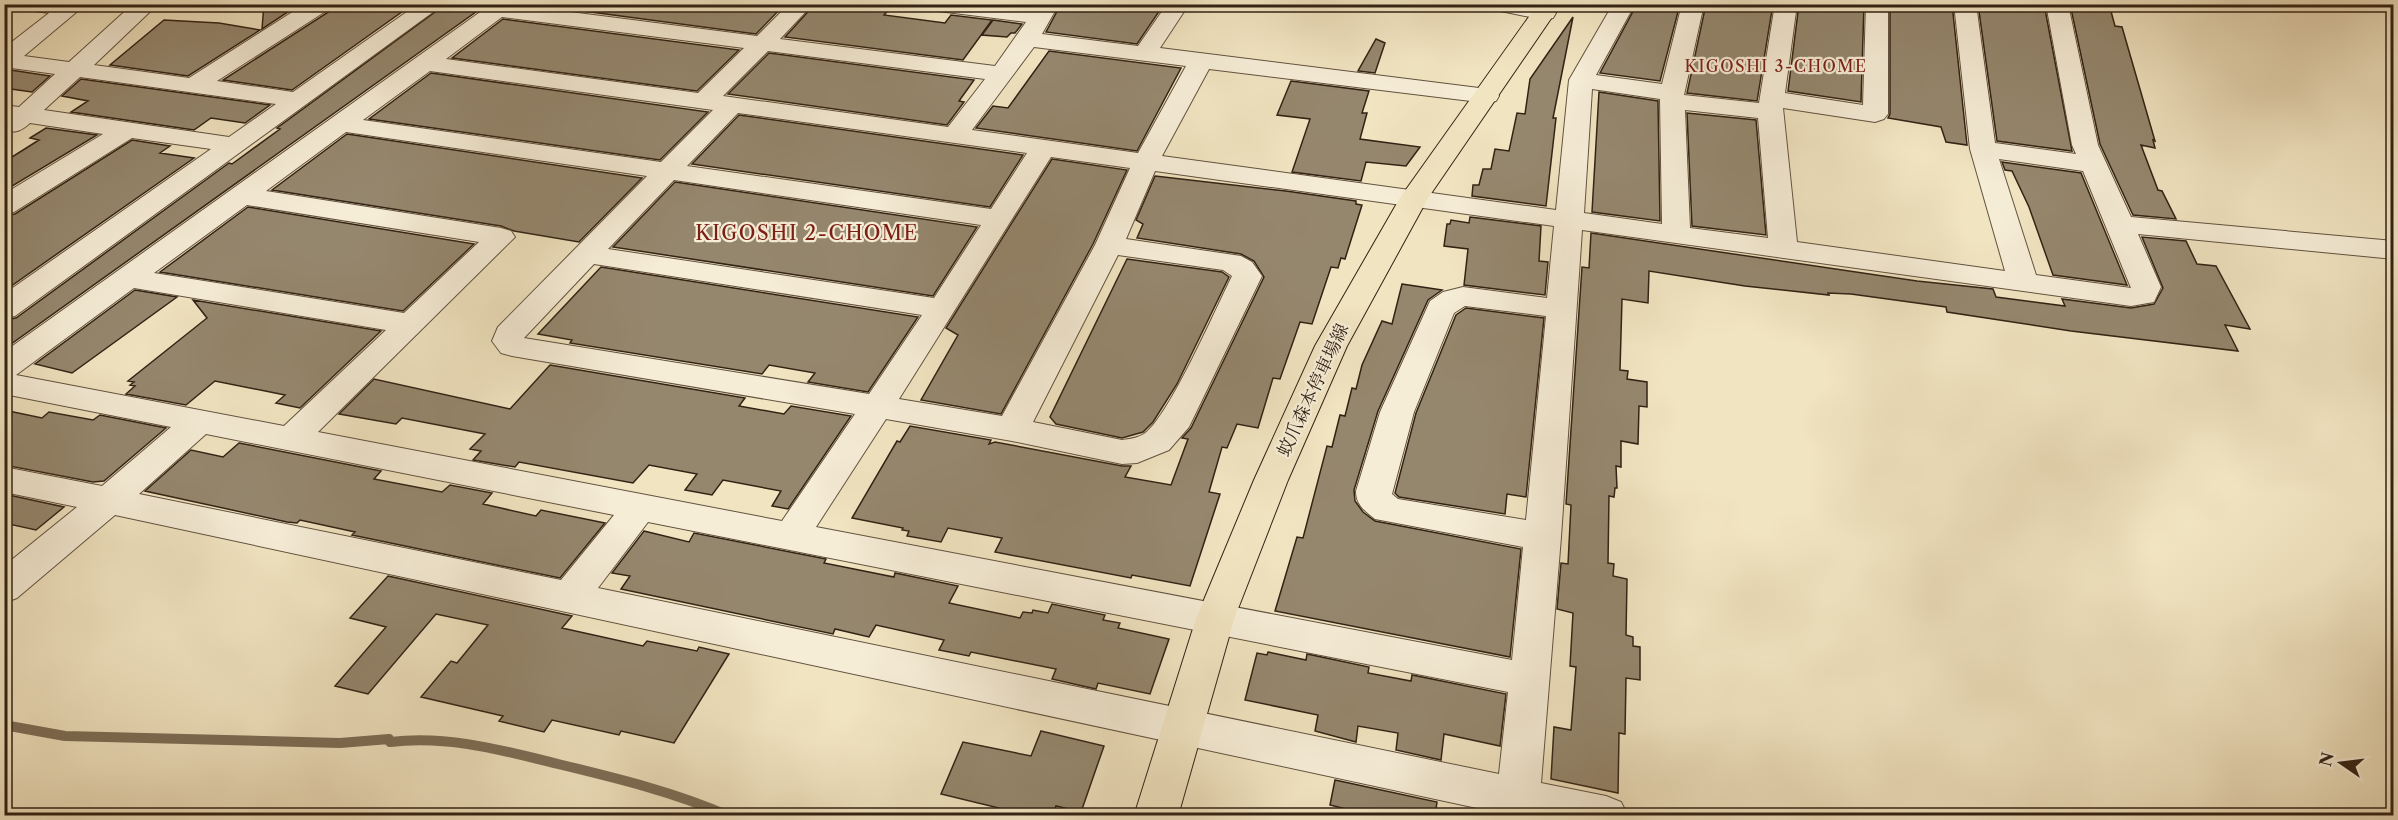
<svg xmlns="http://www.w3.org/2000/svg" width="2398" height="820" font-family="'Libre Caslon Text','Noto Serif JP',serif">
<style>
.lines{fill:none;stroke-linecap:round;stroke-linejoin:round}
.stream{stroke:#7e6f58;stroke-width:10}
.building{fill:#95876e;stroke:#322214;stroke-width:1.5}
.minor-casing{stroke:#62523f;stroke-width:2}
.major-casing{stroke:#322214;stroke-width:2}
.minor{fill:#f6edd7;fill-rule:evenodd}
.major{fill:#f1e4c1;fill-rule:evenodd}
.labels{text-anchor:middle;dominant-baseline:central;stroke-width:4.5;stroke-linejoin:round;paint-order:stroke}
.far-neighbourhood-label{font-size:16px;letter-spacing:1.5px;fill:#7a1f14;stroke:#f6edd7}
.street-label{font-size:18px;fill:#322214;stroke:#f6edd7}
.neighbourhood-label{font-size:20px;letter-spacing:1.5px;fill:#7a1f14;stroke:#f6edd7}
</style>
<rect width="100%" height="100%" fill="#f1e4c1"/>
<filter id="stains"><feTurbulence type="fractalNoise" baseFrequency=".00333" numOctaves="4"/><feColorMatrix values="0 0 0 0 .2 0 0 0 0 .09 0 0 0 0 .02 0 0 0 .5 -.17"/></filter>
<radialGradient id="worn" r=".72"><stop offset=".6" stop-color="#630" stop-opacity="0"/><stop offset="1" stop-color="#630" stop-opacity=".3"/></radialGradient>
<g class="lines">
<!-- stream -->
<path class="stream" d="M4 725 65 736 340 743 389 739 390 742C448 735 501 750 558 764 616 778 674 792 729 816"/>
</g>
<!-- building -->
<path class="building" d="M264 4H300L262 29Z
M334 4H413L292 90 223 80 330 11Z
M446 4H487L4 349V320L16 318 229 163 232 164 280 129 277 128Z
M530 4H785L756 34Z
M815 4H894L884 15 945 23 951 15 992 20 963 60 785 37Z
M1061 4H1164L1137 44 1046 32Z
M1637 4H1680L1660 81 1600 73Z
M1706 4H1773L1757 101 1687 93Z
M1799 4H1864L1861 102 1788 91Z
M1890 4H1952L1967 145 1946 142 1941 127 1888 118 1890 114Z
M1978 4H2044L2072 151 1997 141Z
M2070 4H2109L2115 26 2122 27 2155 141 2153 140 2155 148 2141 145 2158 190 2162 191 2176 219 2133 215 2100 144Z
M1573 17 1553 118H1556L1546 206 1472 196 1473 185H1479L1483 169H1491L1495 149 1509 151 1517 113 1525 114 1530 79Z
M503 19 739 50 697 91 452 58Z
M164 20 219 23 260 30 188 76 110 65Z
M993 20 1022 24 1015 33H1011L1007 37 982 35Z
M1376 39 1385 43 1375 73 1358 71Z
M1049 51 1181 68 1137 151 976 128 993 106 1008 108Z
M769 53 974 80 959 101 964 102 947 125 728 94Z
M4 69 50 76 32 92 4 88Z
M431 73 708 112 660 160 369 119Z
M81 79 270 105 245 123 211 118 194 130 71 112 88 101 62 96Z
M1291 81 1369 91 1362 113H1367L1360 139 1420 147 1406 166 1366 162 1361 181 1292 172 1310 119 1277 115Z
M1599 92 1658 101 1660 221 1592 212Z
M1687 113 1756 120 1766 235 1692 226Z
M739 115 1023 155 990 207 692 164Z
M46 128 97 135 4 191V162L39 140 30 138Z
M347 134 642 178 579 242 514 231 501 226 272 190Z
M132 140 170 146 160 153 194 158 4 291V216L15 214Z
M1052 159 1127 170 1093 244 1001 414 921 400 958 335 946 328Z
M2002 162 2081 173 2127 285 2053 275 2029 207 2012 171 2005 170Z
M1155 176 1286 191 1356 201V204L1362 205 1345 259 1341 258 1338 268 1331 267 1312 324 1300 322 1280 379 1273 378 1258 428 1237 424 1227 448 1222 447 1209 492 1220 494 1190 586 1132 575 1131 578 995 552 1002 538 948 528 941 542 907 536 909 531 902 530 903 528 852 518 897 441 900 442 910 426 991 440 989 444 995 442 1122 466H1131L1125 477 1171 485 1188 439 1182 438 1191 428 1264 277 1254 261 1241 254 1137 238 1143 224 1136 220Z
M675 182 977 227 933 296 613 247Z
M248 207 474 244 403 311 160 272Z
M1470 217 1541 226 1539 261 1548 262 1545 295 1464 285 1468 249 1444 246 1447 224H1450L1451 220 1469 223Z
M1591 233 1917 281 1993 289 1996 297 2065 306 2062 299 2131 308 2154 304 2163 288 2142 237 2186 241 2197 264 2216 266 2250 329 2225 325 2238 351 2071 331 1947 312 1946 307 1851 294 1828 293 1829 295 1745 286 1649 271 1648 303 1622 299 1620 370 1628 371 1627 379 1647 382V407L1639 406 1638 444 1621 441V467L1616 466 1617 488H1615L1614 497 1609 496 1608 563 1614 564 1613 576 1627 579 1626 635 1633 637V646L1640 647V680L1626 678 1625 734 1619 733 1618 793 1551 779 1554 727 1571 730 1576 667 1570 666 1573 613 1557 609 1561 563 1568 564 1571 505 1566 504 1582 267 1589 268Z
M1127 259 1222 272 1229 277 1177 384 1153 422 1143 432 1122 438 1056 424 1050 417Z
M601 267 918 317 868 392 808 382 815 373 769 365 762 374 570 343 572 340 538 334Z
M1402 284 1442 290 1428 300 1378 411 1354 490 1355 501 1363 512 1375 521 1521 549 1510 657 1275 611 1297 537 1303 538 1327 446 1332 447 1340 415 1345 416 1352 388 1356 389 1362 365 1382 321 1392 324Z
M135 290 177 297 72 373 35 364Z
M193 300 381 331 300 408 276 403 285 395 215 381 186 405 126 394 135 386 130 385 134 382 128 381 207 318Z
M1466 308 1544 318 1526 497 1507 494 1505 514 1399 497 1395 493 1416 413 1456 315Z
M550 365 745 398 739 406 784 414 791 406 851 416 788 509 772 506 781 491 723 480 712 495 685 490 697 474 649 465 633 483 519 462 515 467 473 460 481 451 470 449 485 434 402 418 396 424 339 414 374 379 510 409Z
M4 410 42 418 49 412 93 420 100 415 166 428 104 481 93 482 4 465Z
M239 443 381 471 374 479 442 492 450 485 492 493 483 504 536 516 541 510 605 523 560 578 352 535 355 532 300 520 297 523 287 522 145 491 191 450 223 457Z
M4 494 64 507 36 530 4 523Z
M644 531 689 542 694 533 826 559 824 563 894 577 895 573 958 586 949 603 1020 618 1023 612 1032 613 1033 610 1048 613 1052 604 1105 615 1103 620 1120 623 1118 628 1169 639 1150 694 1098 683 1096 689 1052 679 1056 669 971 652 969 656 939 650 944 640 876 625 869 637 835 629 833 634 621 589 630 576 612 573Z
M388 576 572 616 562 628 643 646 647 641 697 651 699 647 729 654 674 743 621 731 619 735 552 720 544 732 499 721 503 716 421 697 451 661 457 663 488 625 436 614 368 694 335 686 386 627 350 618Z
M1268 652 1306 660 1307 654 1369 667 1368 673 1411 681 1412 675 1506 694 1500 746 1444 734 1441 760 1396 750 1398 733 1358 726 1356 742 1315 731 1318 715 1245 700 1257 653 1267 655Z
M1041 731 1104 746 1081 812 1056 806 1052 816H1001L1003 809 941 794 963 742 1031 756Z
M1335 780 1437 802 1435 816H1374L1330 805Z"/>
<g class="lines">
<defs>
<path id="minor" d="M18 4H86L24 56 69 62 133 4H158L94 65 189 78 305 4H332L329 9 217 81 293 92 418 4H444L15 316 4 318V294L211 149 132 138 14 212 4 214V194L103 134 30 123C21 131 16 133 4 131V105L19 107 55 74 4 67V48L49 13 21 9ZM80 77 276 104 229 137 44 110Z
M508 4 757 36 789 4H813L780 39 995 66 1026 22 938 11 930 9 927 4H994L1034 10 1037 4H1059L1042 34 1138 46 1167 4H1189L1160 48 1487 89 1496 91 1499 96 1496 101 1487 103 1209 69 1162 156 1556 210 1569 80 1613 4H1635L1596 75 1662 84 1682 4H1704L1684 95 1759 103 1775 4H1797L1785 93 1863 105 1866 4H1888V114L1884 119 1875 122 1783 108 1797 242 2005 271 1970 149 1954 4H1976L1995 143 2076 154 2072 145 2046 4H2068L2098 145 2131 217 2394 241V259L2138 234 2161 287 2154 302 2131 306 1582 230 1561 537 1541 783 1606 796 1621 802 1628 816H1514L115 515 17 598 4 603V566L77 507 4 492V467L102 486 171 427 4 394V352L490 5ZM502 17 744 48 698 93 446 59ZM1034 47 1186 66 1138 153 972 130ZM768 51 985 79 948 127 723 96ZM430 71 713 110 661 162 363 120ZM1592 89 1660 99 1662 224 1584 213ZM1685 110 1758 118 1768 238 1690 228ZM738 113 1027 153 991 209 687 166ZM346 132 647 176 498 327 492 341 501 353 512 356 855 414 782 521 318 432 515 237 511 231 501 228 266 191ZM1051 157 1130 168 1095 245 1002 416 899 399ZM1999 159 2083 171 2131 288 2036 275ZM1155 171 1554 226 1547 298 1463 287 1443 292 1430 301 1380 412 1356 491C1356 505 1365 511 1375 519L1523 547 1512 660 816 527 886 419 1012 441 1122 464 1137 463 1169 450 1189 427 1262 276 1252 262 1241 256 1126 239ZM674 180 981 225 934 298 608 249ZM247 205 479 242 404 313 154 273ZM1118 255 1223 270 1232 276C1216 308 1169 417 1144 434 1137 438 1130 439 1122 440L1033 422ZM594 264 922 315 869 394 524 338ZM134 288 386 330 284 426 16 375ZM1465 306 1546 316 1526 520 1398 499 1392 494 1414 412 1454 313ZM206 434 614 515 561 580 139 494ZM648 522 1508 692 1499 774 598 588Z
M1488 4H1536L1553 8 1556 13 1553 18 1545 20 1491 9Z"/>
<path id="major" d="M1538 4H1561L1428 198 1347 346 1288 480 1234 619 1178 816H1134L1196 619 1254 480 1315 346 1400 198Z"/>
</defs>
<!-- minor casing -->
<use href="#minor" class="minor-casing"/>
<!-- major casing -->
<use href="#major" class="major-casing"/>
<!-- minor -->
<use href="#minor" class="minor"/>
<!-- major -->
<use href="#major" class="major"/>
</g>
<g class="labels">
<!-- far-neighbourhood labels -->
<g class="far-neighbourhood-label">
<text x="1776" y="66">KIGOSHI 3-CHOME</text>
</g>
<!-- street labels -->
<g class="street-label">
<text transform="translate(1313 390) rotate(-65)">蚊爪森本停車場線</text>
</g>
<!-- neighbourhood labels -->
<g class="neighbourhood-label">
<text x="807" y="233">KIGOSHI 2-CHOME</text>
</g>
</g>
<!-- margin -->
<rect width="2398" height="820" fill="none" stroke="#f1e4c1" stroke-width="24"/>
<rect x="6" y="6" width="2386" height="808" fill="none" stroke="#322214" stroke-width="3"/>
<rect x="12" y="12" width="2374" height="796" fill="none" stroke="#322214" stroke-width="1.5"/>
<!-- north arrow -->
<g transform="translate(2341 763) rotate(284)" stroke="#f6edd7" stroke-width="4.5" paint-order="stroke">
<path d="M0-4.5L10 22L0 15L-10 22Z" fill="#322214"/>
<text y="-9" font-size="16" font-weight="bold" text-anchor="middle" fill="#322214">N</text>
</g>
<rect width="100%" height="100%" filter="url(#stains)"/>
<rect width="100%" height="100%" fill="url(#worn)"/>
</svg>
